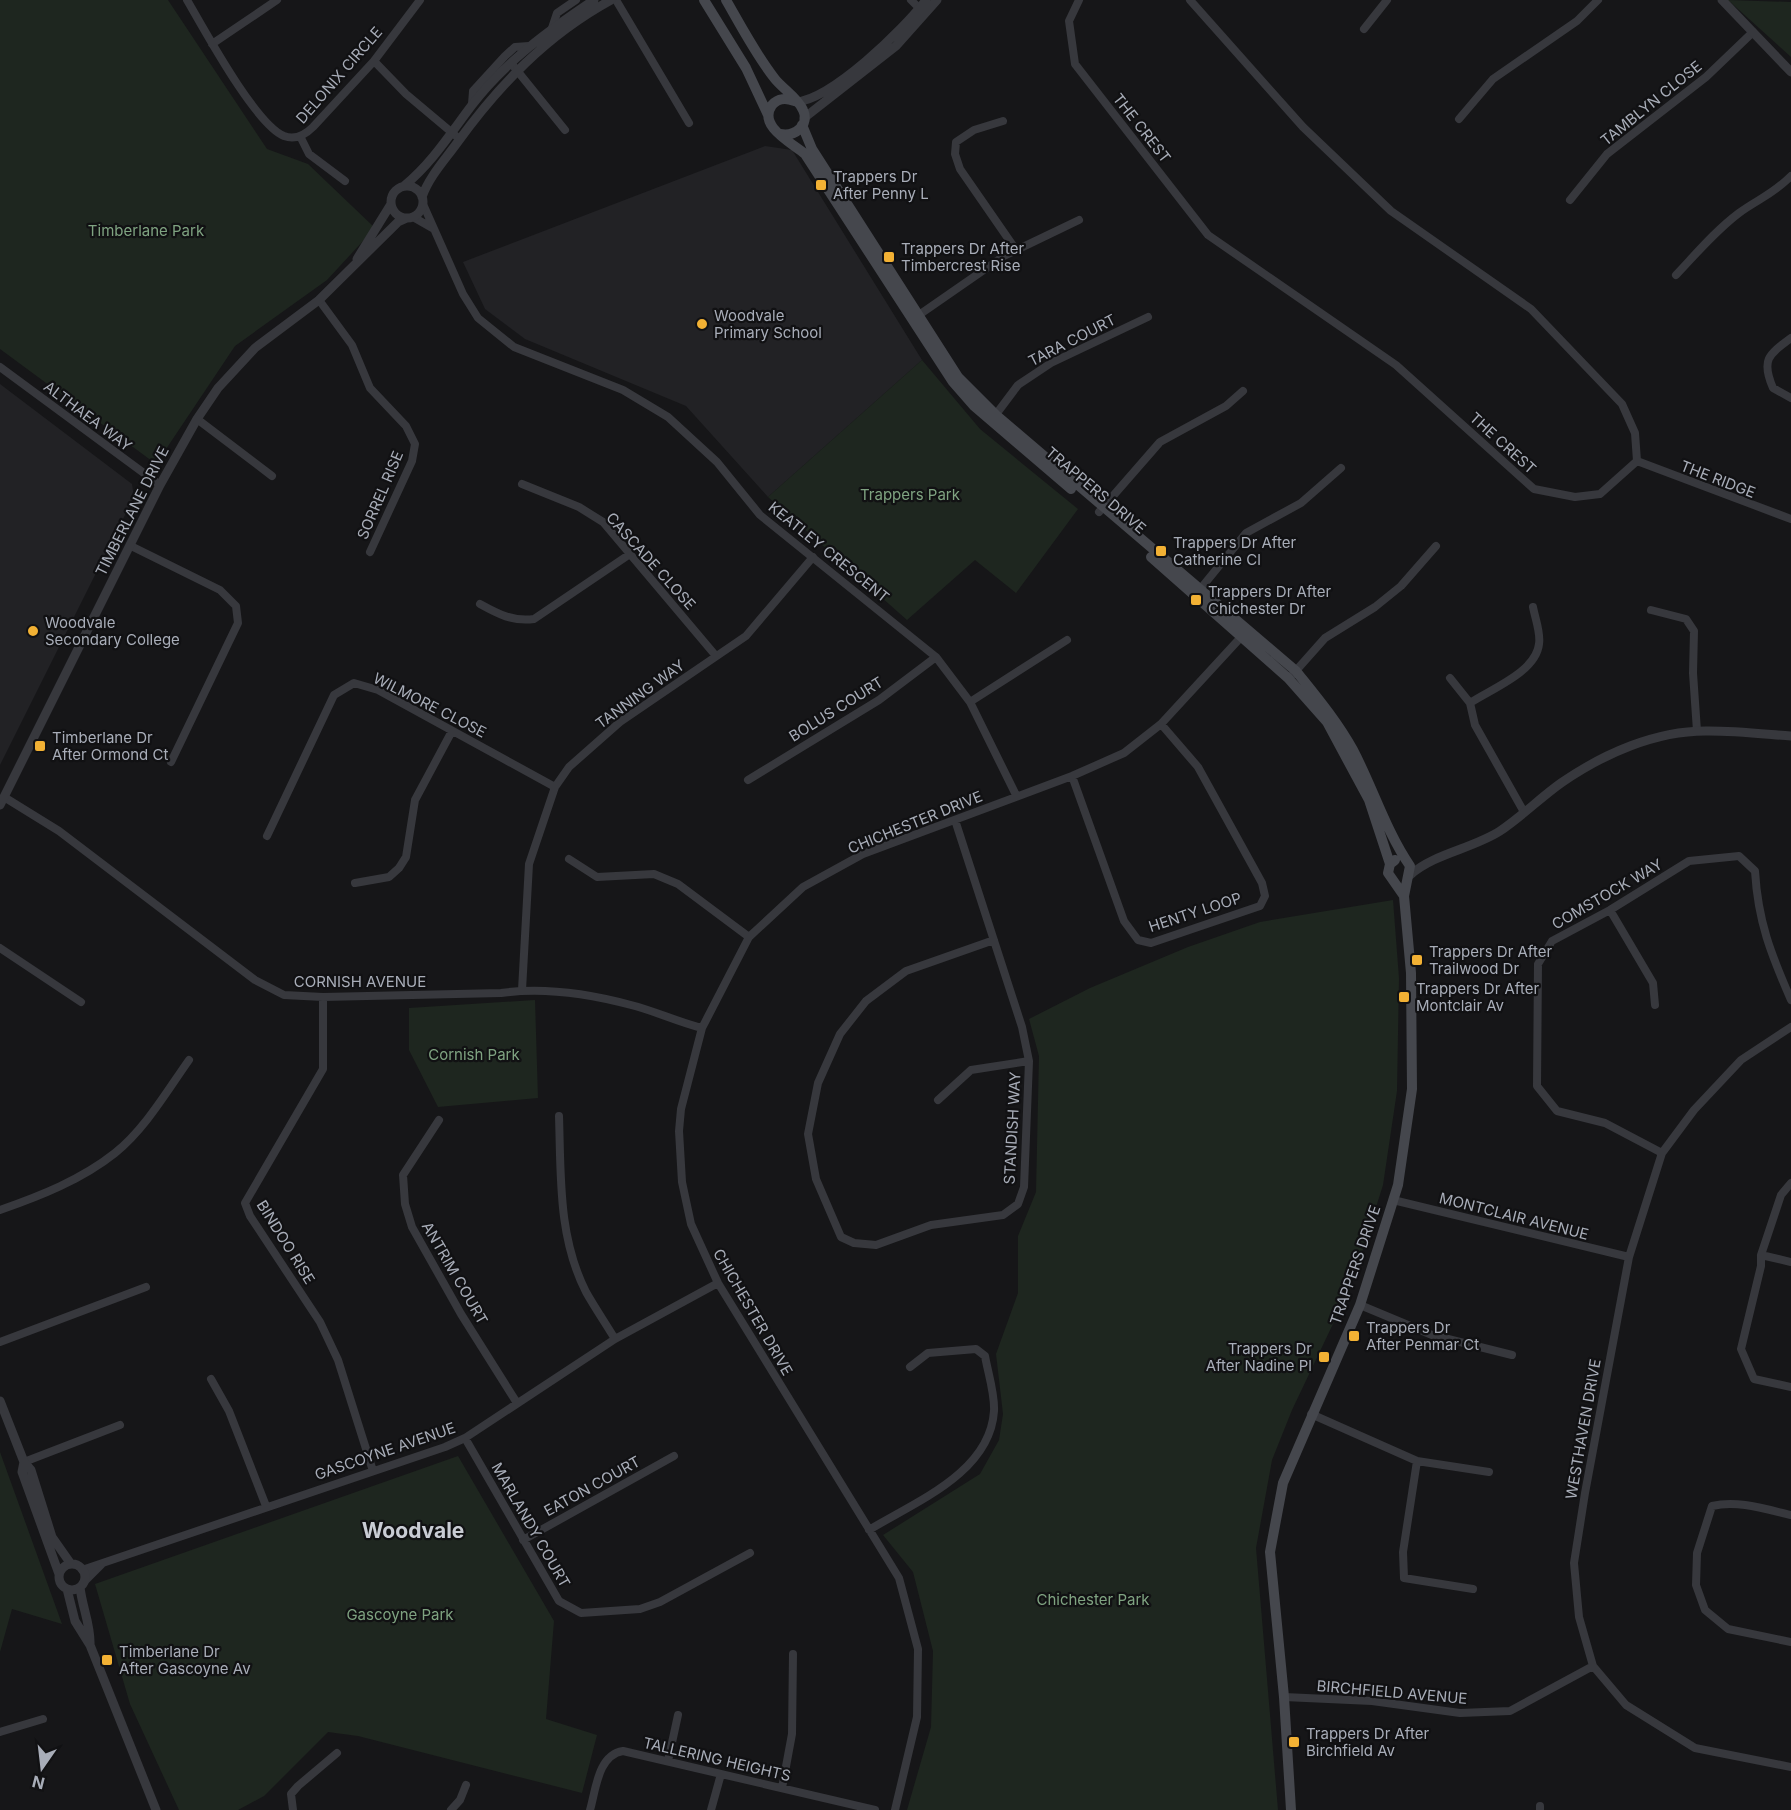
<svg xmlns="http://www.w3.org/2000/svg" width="1791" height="1810" font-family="Inter,sans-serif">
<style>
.built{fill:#222225}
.green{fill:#1e261f}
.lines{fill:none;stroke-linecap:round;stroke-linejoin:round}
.minor{stroke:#37383d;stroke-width:8}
.tertiary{stroke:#37383d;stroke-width:9}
.secondary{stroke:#45474d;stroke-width:10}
.poi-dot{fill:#f2b134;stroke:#111113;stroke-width:2}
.labels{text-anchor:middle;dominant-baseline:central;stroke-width:4.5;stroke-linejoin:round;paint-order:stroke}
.street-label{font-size:15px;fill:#a8adb8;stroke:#111113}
.poi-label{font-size:15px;fill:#a8adb8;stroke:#111113;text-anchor:start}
.park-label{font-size:15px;fill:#7fa381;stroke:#111113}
.district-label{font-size:21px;font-weight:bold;fill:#c9ccd4;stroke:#111113}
</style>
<rect width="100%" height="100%" fill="#161618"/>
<!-- built -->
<path class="built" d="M765 146 792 150 922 360 768 497 686 406 525 339 485 309 463 262Z
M0 384 132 484 134 497 0 765Z"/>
<!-- green -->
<path class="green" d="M0 0H168L267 149 308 164 375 228 327 280 235 346 156 464 0 349Z
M1728 0 1791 2V57Z
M922 360 980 429 1078 509 1016 593 975 560 907 620 768 497Z
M1393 900 1399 978 1397 1091 1383 1185 1352 1284 1292 1410 1272 1460 1256 1548 1278 1810H907L931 1727 933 1651 913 1572 883 1535 980 1474 999 1440 1003 1414 996 1354 1018 1293V1236L1036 1192 1039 1056 1029 1019 1090 988 1188 947 1260 922Z
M535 1000 538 1098 438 1107 409 1050V1008Z
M0 1452 62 1624 12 1609 0 1652Z
M458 1456 554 1621 546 1719 597 1735 582 1793 358 1736 328 1732 264 1796 238 1810H179L130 1704 95 1584Z"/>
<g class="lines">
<!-- minor -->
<path class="minor" d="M187 0C204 29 255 124 284 136 295 140 305 135 313 127L374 61 420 0
M616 0 689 123
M911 0 923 12
M1079 0 1069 21 1075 64 1208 235 1396 365 1534 489 1575 497 1600 494 1637 461 1635 433 1622 404 1531 309 1391 211 1303 127 1190 0
M552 28 557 13 576 0
M1364 29 1387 0
M212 44 277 0
M374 61 406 94 456 136
M511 63 565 130
M472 104 473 91 505 56 515 47 529 46
M1459 119 1493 79 1577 21 1598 0
M1003 121 974 130 956 142 955 154 960 169 1016 250
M300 136 309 154 345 181
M1570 200 1607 154 1706 77 1753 32
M423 204 463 294 478 318 514 347 623 390 668 417 717 462 760 515 936 657 970 702 1016 795
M413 217 434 229
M1676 275C1696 254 1715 231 1739 213 1758 199 1772 195 1791 176
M319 300 352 345 370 388 406 426 415 444 412 461 370 552
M916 317 1004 256 1079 220
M1791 338C1768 355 1761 360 1773 388L1791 398
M0 367 160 485
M994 417 1018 385 1051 363 1148 317
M197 419 272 476
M1637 461 1791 519
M522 484 579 507 603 522 716 656
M1099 512 1160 442 1226 406 1243 391
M131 546 220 590 236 606 238 623 171 762
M1197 593 1246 533 1301 503 1341 468
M480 604C498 614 513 622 534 619L630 554
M1651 610 1686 619 1694 631 1693 673 1697 731
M1293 674 1325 638 1375 607 1401 586 1436 546
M1450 678 1470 703 1475 725 1524 812
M970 702 1067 640
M1470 703C1491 689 1536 672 1539 644 1541 633 1535 618 1533 607
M1072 776 1124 921 1138 940 1151 943 1260 906 1265 896 1262 883 1198 767 1161 724
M748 780 879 700 936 657
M4 797 59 831 255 980 284 995 323 997 501 993C543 987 590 994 631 1005 655 1011 678 1022 702 1028
M955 820 1022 1027 1029 1061 1024 1187 1018 1204 1003 1215 931 1225 876 1245 854 1243 841 1237 816 1179 808 1134 818 1083 840 1034 866 1001 906 971 994 940
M267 836 334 695 354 683 378 690 555 787
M569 859 597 877 654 874 678 884 749 937
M355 883 389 877 399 868 406 857 415 800 452 731
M1610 910 1653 983 1655 1005
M0 948 81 1002
M522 990 529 864 555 787 569 767 620 722 746 636 813 557
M323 997V1069L245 1203 250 1216 320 1322 338 1360 373 1471
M1791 1027 1741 1060 1694 1110 1662 1153 1629 1257 1585 1493 1574 1563 1579 1617 1593 1666 1626 1705 1695 1748 1791 1767
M938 1100 971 1070 1029 1061
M559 1116C561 1176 558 1237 586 1292 595 1308 606 1324 615 1339
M439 1120 403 1175 405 1204 412 1227 461 1314 517 1403
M1662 1153 1605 1123 1557 1111 1537 1086 1538 964 1552 941 1610 910 1689 861 1739 856 1755 871C1758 922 1771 954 1791 1000
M1791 1183 1781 1195 1761 1255V1266L1741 1349 1754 1379 1791 1387
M1393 1200 1629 1257
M0 1210C40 1196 81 1180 115 1153 145 1129 167 1091 189 1060
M1761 1255 1791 1262
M1360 1305 1432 1335 1512 1355
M0 1342 146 1287
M211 1379 229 1411 266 1506
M1311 1414 1417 1461 1489 1472
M465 1438 559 1601 581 1613 640 1609 660 1602 750 1553
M1417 1461 1403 1552 1404 1578 1473 1589
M24 1462 120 1425
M1791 1515C1765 1509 1738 1500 1712 1506L1697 1553 1696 1585 1705 1610 1728 1629 1791 1642
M869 1530C915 1502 990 1473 994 1411 995 1394 988 1373 985 1356L976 1349 928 1353 910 1367
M523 1540 674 1456
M82 1570 445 1447 465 1438 615 1339 718 1283
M83 1583 101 1565
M1284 1697 1372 1701 1460 1713 1510 1711 1593 1666
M0 1732 43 1719
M668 1761 678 1715
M782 1788 792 1734 793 1654
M293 1810 291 1794 298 1786 337 1753
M451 1810 460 1800 466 1785
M590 1810C596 1789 598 1755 623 1751L875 1810
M711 1810 721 1774
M895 1810 917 1717 918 1649 899 1578 718 1283 691 1224 682 1182 679 1131 681 1109 702 1028 749 937 803 887 863 854 1072 776 1124 753 1161 724 1243 635
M1540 1810V1806"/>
<!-- tertiary -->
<path class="tertiary" d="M1722 0 1791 72
M796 102C832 99 903 30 926 0
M804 118 896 46 937 0
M404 186C432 163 450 134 472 105 505 62 549 30 594 0
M391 202a16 16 0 1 1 32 0a16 16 0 1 1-32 0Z
M422 197C429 177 444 161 457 143 499 85 547 35 611 0
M357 259 391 204
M0 805 160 485 197 419 218 388 255 348 319 300 398 222 407 218
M1410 875C1435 853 1472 849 1500 831 1521 817 1540 798 1561 783 1603 754 1656 730 1709 731 1736 731 1764 734 1791 736
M0 1401 24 1462 31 1470 52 1537 71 1564
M24 1462 22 1472 59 1574
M59 1577a13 13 0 1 1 26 0a13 13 0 1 1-26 0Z
M80 1587C82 1607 91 1625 90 1645
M67 1589 75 1621 90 1645 156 1810"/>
<!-- secondary -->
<path class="secondary" d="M704 0 746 68 768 115
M726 0C741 26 756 55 775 79 783 89 798 98 803 110 810 125 795 137 780 134
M794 101C787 98 778 98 772 105 757 126 792 143 805 154L953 382 974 406 1071 489
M802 125 812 149 958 377 996 415 1296 671C1316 696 1337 721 1353 750 1373 788 1386 831 1410 866L1404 896 1411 973 1412 1089 1398 1185 1360 1305 1283 1483 1270 1552 1284 1697 1291 1810
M1151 557 1288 678 1327 722 1369 800 1390 864
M1395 860 1390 864 1388 873 1404 896"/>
</g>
<!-- markers -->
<g class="poi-dot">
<rect x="815" y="179" width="12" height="12" rx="3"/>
<rect x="883" y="251" width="12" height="12" rx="3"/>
<circle cx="702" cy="324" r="6"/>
<rect x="1155" y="545" width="12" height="12" rx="3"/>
<rect x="1190" y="594" width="12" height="12" rx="3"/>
<circle cx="33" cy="631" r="6"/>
<rect x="34" y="740" width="12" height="12" rx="3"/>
<rect x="1411" y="954" width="12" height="12" rx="3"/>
<rect x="1398" y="991" width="12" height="12" rx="3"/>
<rect x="1348" y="1330" width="12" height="12" rx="3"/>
<rect x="1318" y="1351" width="12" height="12" rx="3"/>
<rect x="101" y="1654" width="12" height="12" rx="3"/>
<rect x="1288" y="1736" width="12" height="12" rx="3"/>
</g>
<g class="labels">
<!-- street labels -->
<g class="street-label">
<text transform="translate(339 75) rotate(-49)">DELONIX CIRCLE</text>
<text transform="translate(1651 103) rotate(-39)">TAMBLYN CLOSE</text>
<text transform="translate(1142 128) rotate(52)">THE CREST</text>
<text transform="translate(1072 340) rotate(-27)">TARA COURT</text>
<text transform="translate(88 416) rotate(37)">ALTHAEA WAY</text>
<text transform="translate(1503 443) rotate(42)">THE CREST</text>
<text transform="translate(1718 479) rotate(21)">THE RIDGE</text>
<text transform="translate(1096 490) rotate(40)">TRAPPERS DRIVE</text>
<text transform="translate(380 495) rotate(-67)">SORREL RISE</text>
<text transform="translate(132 511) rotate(-63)">TIMBERLANE DRIVE</text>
<text transform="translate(829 552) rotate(39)">KEATLEY CRESCENT</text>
<text transform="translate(651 561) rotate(48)">CASCADE CLOSE</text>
<text transform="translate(640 694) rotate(-36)">TANNING WAY</text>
<text transform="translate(430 705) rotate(27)">WILMORE CLOSE</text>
<text transform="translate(836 709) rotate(-32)">BOLUS COURT</text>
<text transform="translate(915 822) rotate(-22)">CHICHESTER DRIVE</text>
<text transform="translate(1607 894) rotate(-30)">COMSTOCK WAY</text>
<text transform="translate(1195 912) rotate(-18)">HENTY LOOP</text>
<text x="360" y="981">CORNISH AVENUE</text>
<text transform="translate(1012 1128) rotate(-87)">STANDISH WAY</text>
<text transform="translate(1514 1216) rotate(14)">MONTCLAIR AVENUE</text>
<text transform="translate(286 1242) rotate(58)">BINDOO RISE</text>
<text transform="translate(1355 1265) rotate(-71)">TRAPPERS DRIVE</text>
<text transform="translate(455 1273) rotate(60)">ANTRIM COURT</text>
<text transform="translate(753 1312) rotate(60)">CHICHESTER DRIVE</text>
<text transform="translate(1583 1429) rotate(-80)">WESTHAVEN DRIVE</text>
<text transform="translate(385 1451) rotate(-19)">GASCOYNE AVENUE</text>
<text transform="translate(592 1486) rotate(-29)">EATON COURT</text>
<text transform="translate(531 1525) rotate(60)">MARLANDY COURT</text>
<text transform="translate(1392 1692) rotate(5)">BIRCHFIELD AVENUE</text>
<text transform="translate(717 1759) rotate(13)">TALLERING HEIGHTS</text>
</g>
<!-- poi labels -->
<g class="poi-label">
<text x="833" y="176">Trappers Dr<tspan x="833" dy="17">After Penny L</tspan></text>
<text x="901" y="248">Trappers Dr After<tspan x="901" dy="17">Timbercrest Rise</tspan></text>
<text x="714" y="315">Woodvale<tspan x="714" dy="17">Primary School</tspan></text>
<text x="1173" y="542">Trappers Dr After<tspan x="1173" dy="17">Catherine Cl</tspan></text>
<text x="1208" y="591">Trappers Dr After<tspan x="1208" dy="17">Chichester Dr</tspan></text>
<text x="45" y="622">Woodvale<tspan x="45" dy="17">Secondary College</tspan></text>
<text x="52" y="737">Timberlane Dr<tspan x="52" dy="17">After Ormond Ct</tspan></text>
<text x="1429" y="951">Trappers Dr After<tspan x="1429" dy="17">Trailwood Dr</tspan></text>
<text x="1416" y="988">Trappers Dr After<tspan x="1416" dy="17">Montclair Av</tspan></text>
<text x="1366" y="1327">Trappers Dr<tspan x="1366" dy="17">After Penmar Ct</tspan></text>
<text x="1312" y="1348" text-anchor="end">Trappers Dr<tspan x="1312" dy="17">After Nadine Pl</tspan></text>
<text x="119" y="1651">Timberlane Dr<tspan x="119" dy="17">After Gascoyne Av</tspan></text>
<text x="1306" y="1733">Trappers Dr After<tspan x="1306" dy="17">Birchfield Av</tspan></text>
</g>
<!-- park labels -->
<g class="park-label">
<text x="146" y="230">Timberlane Park</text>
<text x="910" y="494">Trappers Park</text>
<text x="474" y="1054">Cornish Park</text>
<text x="1093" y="1599">Chichester Park</text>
<text x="400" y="1614">Gascoyne Park</text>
</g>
<!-- district labels -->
<g class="district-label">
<text x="413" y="1530">Woodvale</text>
</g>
</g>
<!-- north arrow -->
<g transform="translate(42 1768) rotate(194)" stroke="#111113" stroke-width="4.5" paint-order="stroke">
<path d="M0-4.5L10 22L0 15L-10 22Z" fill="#a8adb8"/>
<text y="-9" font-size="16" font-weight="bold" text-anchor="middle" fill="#a8adb8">N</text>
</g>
</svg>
